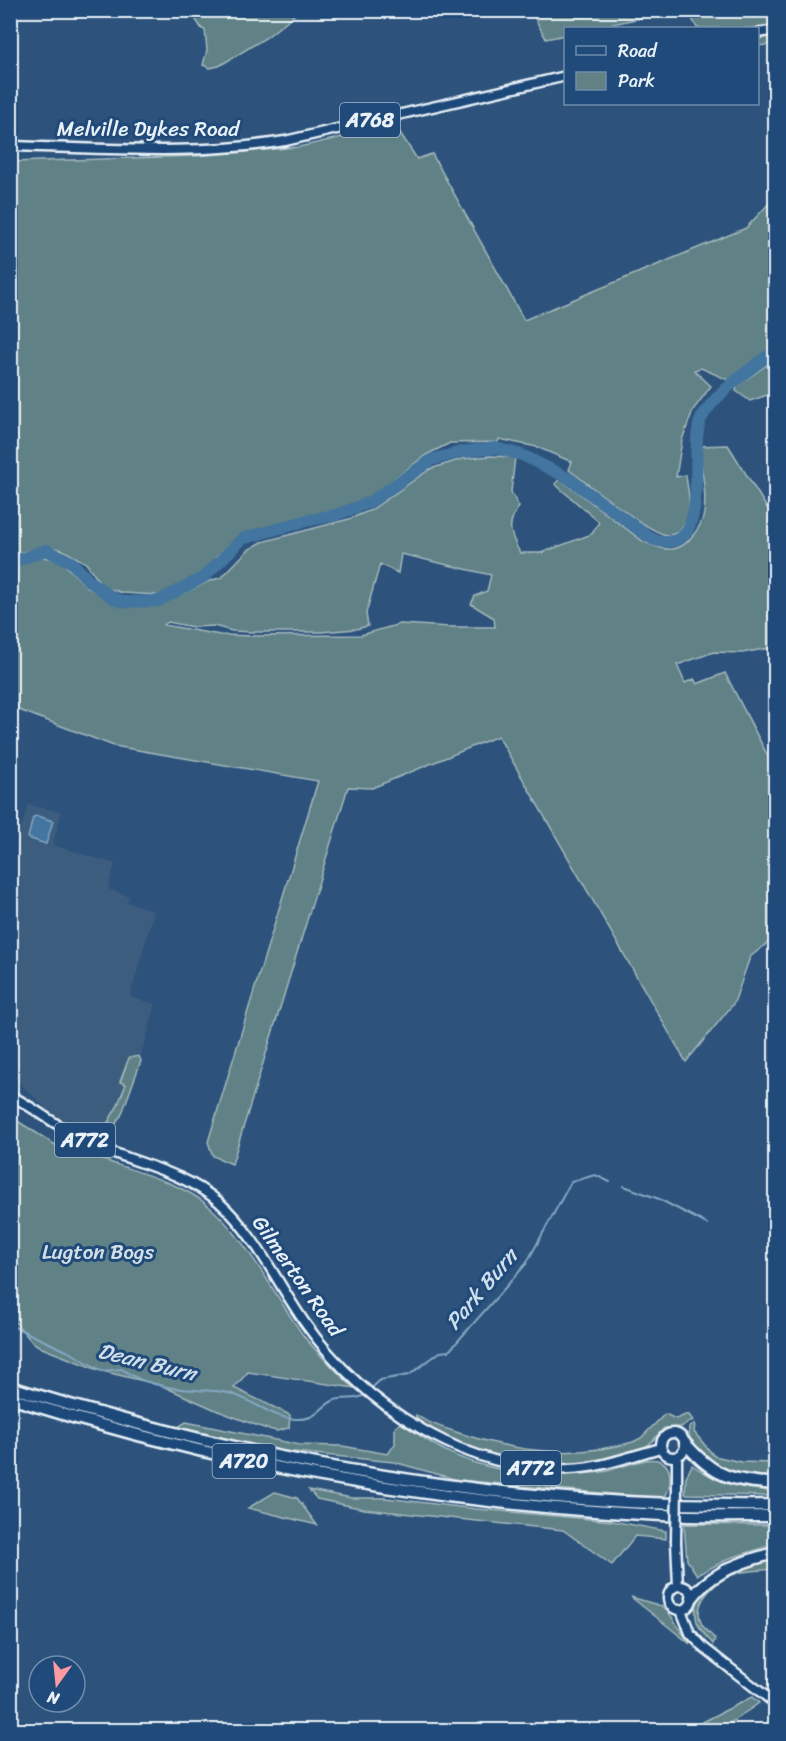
<svg xmlns="http://www.w3.org/2000/svg" width="786" height="1741" font-family="Sriracha,sans-serif">
<style>
.built{fill:#3e5d7e}
.green{fill:#618185;stroke:#a4b9be;stroke-width:1.5;fill-rule:evenodd}
.water{fill:#42759f;stroke:#84a7c3;stroke-width:1.5}
.lines{fill:none;stroke-linecap:round;stroke-linejoin:round}
.stream{stroke:#84a7c3;stroke-width:2}
.river{stroke:#42759f;stroke-width:12}
.primary-casing{stroke:#e8f1f8;stroke-width:13}
.highway-casing{stroke:#e8f1f8;stroke-width:15}
.primary{stroke:#1f4a7a;stroke-width:8}
.highway{stroke:#1f4a7a;stroke-width:10}
.primary-bridge-casing{stroke:#e8f1f8;stroke-width:13;stroke-linecap:butt}
.primary-bridge{stroke:#1f4a7a;stroke-width:8}
.labels{text-anchor:middle;dominant-baseline:central;stroke-width:6;stroke-linejoin:round;paint-order:stroke}
.shield{fill:#1f4a7a;stroke:#acbfd2;stroke-width:1.5}
.shield-label{font-size:20px;font-weight:bold;fill:#e8f1f8}
.street-label{font-size:21px;fill:#e8f1f8;stroke:#1f4a7a}
.park-label{font-size:21px;fill:#d4e0e7;stroke:#1f4a7a}
.water-label{font-size:22px;font-style:italic;fill:#cfdeeb;stroke:#1f4a7a}
</style>
<rect width="100%" height="100%" fill="#2d537c"/>
<filter id="ink" filterUnits="userSpaceOnUse"><feTurbulence type="fractalNoise" baseFrequency=".0167" numOctaves="2"/><feDisplacementMap in="SourceGraphic" scale="12" xChannelSelector="R" yChannelSelector="G"/><feConvolveMatrix kernelMatrix="1 2 1 2 8 2 1 2 1" color-interpolation-filters="sRGB"/></filter>
<g filter="url(#ink)">
<path class="built" d="M 28,805 L 61,812 L 53,845 L 115,864 L 108,889 L 129,896 L 127,902 L 154,911 L 130,997 L 155,1004 L 155,1008 L 141,1054 L 129,1058 L 121,1082 L 126,1084 L 117,1107 L 100,1136 L 89,1136 L 47,1109 L 11,1075 L 10,848 L 15,849 Z"/>
<path class="green" d="M 190,11 L 190,10 L 299,11 L 267,37 L 219,66 L 210,68 L 203,65 L 207,50 L 205,30 L 202,29 Z
M 531,11 L 639,11 L 641,18 L 594,28 L 566,28 L 565,35 L 546,39 Z
M 688,11 L 775,11 L 775,44 L 758,46 L 758,28 L 697,28 Z
M 395,125 L 417,159 L 432,154 L 524,320 L 746,228 L 775,197 L 775,343 L 756,360 L 728,380 L 701,368 L 694,370 L 711,386 L 693,410 L 682,440 L 676,477 L 686,475 C 687,487 692,504 688,516 C 686,524 678,534 669,535 C 652,536 586,482 569,470 L 572,462 L 537,447 L 499,439 L 498,442 L 450,443 L 426,455 L 366,500 L 337,511 L 278,524 L 240,536 L 217,556 L 202,574 L 179,588 L 158,595 L 123,593 L 103,587 L 86,563 L 63,550 L 47,546 L 11,555 L 11,162 L 196,156 L 299,147 Z
M 775,359 L 775,406 L 767,395 L 750,401 L 736,391 L 737,386 Z
M 728,445 L 767,508 L 775,506 L 775,647 L 742,653 L 714,652 L 677,665 L 685,683 L 694,679 L 697,684 L 725,673 L 775,770 L 775,937 L 750,957 L 734,1003 L 686,1062 L 498,736 L 372,788 L 348,787 L 232,1164 L 213,1156 L 208,1142 L 318,781 L 114,746 L 11,707 L 11,566 L 36,556 L 60,560 L 88,588 L 122,605 L 149,605 L 164,603 L 207,582 L 222,577 L 248,550 L 262,542 L 349,519 L 371,510 L 430,469 L 462,459 L 490,456 L 515,457 L 511,492 L 519,507 C 505,524 511,536 520,553 L 541,553 L 592,534 L 599,522 L 555,484 L 560,479 L 644,542 C 665,551 679,555 694,534 C 698,529 703,520 704,513 C 707,492 701,468 699,446 ZM 401,554 L 491,575 L 487,591 L 475,596 L 471,604 L 494,618 L 495,627 L 450,627 L 400,624 L 361,635 L 254,636 L 220,635 L 164,625 L 168,622 L 193,627 L 214,626 L 232,631 L 255,632 L 321,632 L 356,629 L 368,626 L 366,613 L 380,564 L 398,573 Z
M 139,1056 L 141,1061 L 121,1116 L 118,1119 L 109,1142 L 100,1136 L 117,1107 L 126,1084 L 120,1082 L 129,1058 Z
M 11,1117 L 65,1151 L 70,1147 C 110,1166 172,1177 205,1203 C 246,1236 273,1293 303,1335 C 317,1354 337,1371 354,1388 L 248,1372 L 234,1388 L 290,1415 L 289,1428 L 277,1431 L 264,1428 L 218,1411 L 160,1385 L 98,1370 L 42,1348 L 32,1342 L 16,1323 L 11,1322 Z
M 665,1414 L 676,1419 L 688,1414 L 693,1420 L 681,1427 L 664,1428 C 656,1436 652,1444 641,1450 C 631,1454 620,1456 610,1459 C 553,1472 493,1463 442,1435 C 433,1430 422,1425 416,1418 L 416,1415 C 429,1424 444,1428 459,1433 C 517,1452 573,1459 633,1442 L 641,1438 Z
M 186,1422 L 300,1445 L 342,1446 L 388,1454 L 395,1444 L 395,1427 L 401,1423 C 414,1431 426,1441 440,1448 C 489,1475 547,1478 602,1472 C 617,1470 646,1455 660,1461 C 674,1466 671,1487 665,1497 L 646,1497 L 458,1480 L 394,1462 L 264,1449 L 178,1427 Z
M 695,1424 L 694,1432 L 714,1456 L 741,1462 L 775,1463 L 775,1477 C 746,1475 713,1471 695,1445 C 690,1439 688,1436 689,1428 Z
M 692,1465 C 723,1486 739,1489 775,1491 L 775,1496 L 685,1494 L 686,1478 Z
M 309,1490 L 352,1498 L 385,1498 L 476,1509 L 612,1521 L 666,1531 L 666,1539 L 635,1536 L 612,1565 L 563,1530 L 364,1509 L 317,1499 Z
M 275,1492 L 297,1498 L 317,1525 L 248,1508 Z
M 684,1524 L 775,1525 L 775,1544 L 730,1558 L 697,1575 L 687,1560 Z
M 775,1560 L 775,1569 C 764,1570 749,1570 738,1573 C 718,1579 690,1601 702,1625 C 705,1630 711,1634 715,1639 L 713,1644 C 708,1638 699,1629 697,1622 C 686,1580 747,1566 775,1560 Z
M 631,1597 L 661,1606 L 669,1613 L 690,1644 Z
M 752,1697 L 759,1703 L 720,1730 L 687,1730 Z"/>
<path class="water" d="M 37,816 L 53,821 L 46,844 L 28,838 L 33,817 Z"/>
<g class="lines">
<path class="stream" d="M 624,1186 L 659,1199 L 707,1224
M 10,1325 L 71,1353 L 102,1371 L 122,1369 C 142,1384 171,1389 196,1390 C 207,1391 221,1390 232,1394 C 252,1400 275,1419 295,1419 C 319,1420 318,1407 335,1400 C 345,1397 358,1401 366,1394
M 370,1390 L 380,1380 L 409,1375 L 440,1352 L 449,1351 L 526,1264 L 571,1182 L 595,1175 L 610,1182"/>
<path class="river" d="M 10,563 L 46,550 L 71,562 L 89,581 L 113,598 L 123,602 L 158,601 L 204,577 L 242,539 L 305,521 L 336,515 L 370,502 L 431,460 L 461,452 L 496,448 L 522,455 L 568,478 L 652,539 C 716,561 687,450 701,419 C 714,394 753,367 776,350"/>
<defs>
<path id="primary" d="M 758,33 L 776,30
M 10,146 C 102,148 195,156 285,141 L 566,76
M 10,1095 C 38,1110 63,1131 92,1144 C 134,1163 183,1171 219,1202 C 256,1235 277,1283 305,1323 C 363,1405 466,1473 569,1469 C 601,1468 630,1456 661,1448
M661 1445a12 12 0 1 1 24 0a12 12 0 1 1-24 0Z
M 677,1457 L 677,1486
M 676,1541 L 678,1586
M668 1598a12 12 0 1 1 24 0a12 12 0 1 1-24 0Z
M 681,1610 L 690,1633 L 704,1648 L 776,1704"/>
<path id="highway" d="M 10,1387 C 257,1464 516,1509 776,1505
M 10,1398 C 222,1465 440,1505 662,1515 C 700,1517 738,1516 776,1516
M 685,1443 C 715,1478 731,1480 776,1484
M 692,1598 C 711,1572 744,1560 776,1553"/>
</defs>
<use href="#primary" class="primary-casing"/>
<use href="#highway" class="highway-casing"/>
<use href="#primary" class="primary"/>
<use href="#highway" class="highway"/>
<defs>
<path id="primary-bridge" d="M 676,1541 L 677,1486"/>
</defs>
<use href="#primary-bridge" class="primary-bridge-casing"/>
<use href="#primary-bridge" class="primary-bridge"/>
</g>
</g>
<g class="labels">
<g class="shield">
<rect x="340" y="103" width="60" height="34" rx="4.5"/>
<rect x="55" y="1123" width="60" height="34" rx="4.5"/>
<rect x="212.5" y="1444" width="63" height="34" rx="4.5"/>
<rect x="501" y="1451" width="60" height="34" rx="4.5"/>
</g>
<g class="shield-label">
<text x="370" y="120">A768</text>
<text x="85" y="1140">A772</text>
<text x="244" y="1461">A720</text>
<text x="531" y="1468">A772</text>
</g>
<g class="street-label">
<text x="148" y="129">Melville Dykes Road</text>
<text transform="translate(298 1276) rotate(55)">Gilmerton Road</text>
</g>
<g class="park-label">
<text x="98" y="1252">Lugton Bogs</text>
</g>
<g class="water-label">
<text transform="translate(481 1289) rotate(-50)">Park Burn</text>
<text transform="translate(147 1362) rotate(14)">Dean Burn</text>
</g>
</g>
<rect width="786" height="1741" fill="none" stroke="#1f4a7a" stroke-width="36"/>
<rect x="18" y="18" width="750" height="1705" fill="none" stroke="#e8f1f8" stroke-width="2" filter="url(#ink)"/>
<rect x="564" y="27" width="195" height="78" fill="#1f4a7a" stroke="#6f8dac" stroke-width="1.5"/>
<rect x="576" y="46" width="30" height="9" fill="#1f4a7a" stroke="#6f8dac" stroke-width="1.5"/>
<text x="618" y="57" font-size="18" fill="#e8f1f8">Road</text>
<rect x="576" y="72" width="30" height="18" fill="#618185" stroke="#6f8dac" stroke-width="1.5"/>
<text x="618" y="87" font-size="18" fill="#e8f1f8">Park</text>
<g transform="translate(57 1684) rotate(195)"><circle r="28" fill="#1f4a7a" stroke="#6f8dac" stroke-width="1.5"/>
<path d="M0-4.5L10 22L0 15L-10 22Z" fill="#ff9aa2"/>
<text y="-9" font-size="16" font-weight="bold" text-anchor="middle" fill="#e8f1f8">N</text>
</g>
</svg>
